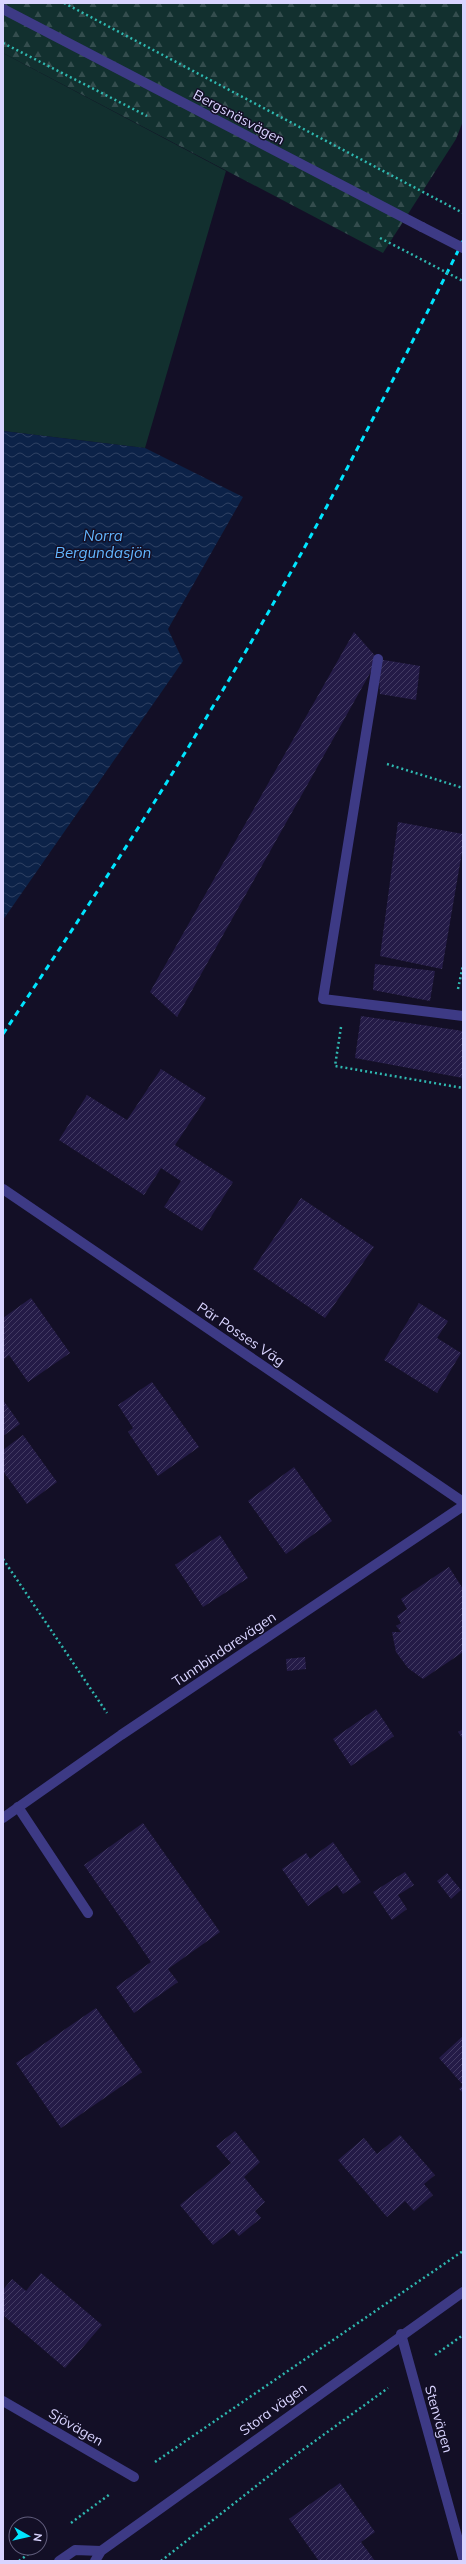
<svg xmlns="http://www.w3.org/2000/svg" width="466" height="2564" font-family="Mulish,sans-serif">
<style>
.forest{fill:url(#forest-firs)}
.pitch{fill:#12302f}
.water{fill:url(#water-waves)}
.building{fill:url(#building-hatch)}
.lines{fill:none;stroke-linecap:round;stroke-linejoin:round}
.path{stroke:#2fb8b0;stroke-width:2.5;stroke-dasharray:2 3;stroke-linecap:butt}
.service{stroke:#3d3a85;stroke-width:10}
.minor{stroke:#3d3a85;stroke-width:10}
.tertiary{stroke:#3d3a85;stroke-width:10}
.rail{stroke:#00e5ff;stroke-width:3;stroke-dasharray:6 5;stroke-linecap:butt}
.path-bridge{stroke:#2fb8b0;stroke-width:2.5;stroke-dasharray:2 3;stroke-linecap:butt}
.tertiary-bridge{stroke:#3d3a85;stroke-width:10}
.labels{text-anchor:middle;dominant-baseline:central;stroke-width:3;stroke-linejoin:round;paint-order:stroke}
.street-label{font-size:14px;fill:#d9d4ff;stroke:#130f26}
.water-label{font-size:15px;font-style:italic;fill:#62b6ff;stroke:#130f26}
</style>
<defs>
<pattern id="forest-firs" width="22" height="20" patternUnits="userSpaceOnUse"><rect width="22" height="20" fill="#12302f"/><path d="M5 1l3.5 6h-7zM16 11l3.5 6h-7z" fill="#344d4e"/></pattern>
<pattern id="water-waves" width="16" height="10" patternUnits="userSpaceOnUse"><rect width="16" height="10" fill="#0c2248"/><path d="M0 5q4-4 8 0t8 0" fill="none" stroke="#2f4163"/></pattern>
<pattern id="building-hatch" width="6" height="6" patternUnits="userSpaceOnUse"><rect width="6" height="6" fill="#241b47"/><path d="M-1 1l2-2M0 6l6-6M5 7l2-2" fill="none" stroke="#433b63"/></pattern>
</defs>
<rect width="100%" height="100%" fill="#130f26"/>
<path class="forest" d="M 3,3 L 463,3 L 463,121 L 456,139 L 383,253 L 3,53 Z"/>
<path class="pitch" d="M 3,53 L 226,171 L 145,448 L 3,431 Z"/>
<path class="water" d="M 3,431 L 145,448 L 243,497 L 168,629 L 183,661 L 3,920 Z"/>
<path class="building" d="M 354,632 L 378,659 L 177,1017 L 150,992 Z
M 378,659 L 420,666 L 416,700 L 380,694 Z
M 398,822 L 463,834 L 463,846 L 442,969 L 380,956 Z
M 375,964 L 435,971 L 430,1001 L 373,990 Z
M 361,1016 L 463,1031 L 463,1078 L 355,1058 Z
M 161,1069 L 206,1098 L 175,1145 L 233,1182 L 202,1231 L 164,1207 L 181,1181 L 161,1168 L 144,1195 L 59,1140 L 87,1095 L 127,1120 Z
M 301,1198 L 374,1247 L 325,1318 L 253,1269 Z
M 31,1298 L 70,1353 L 28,1382 L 9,1355 L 3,1360 L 3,1318 Z
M 419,1303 L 448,1321 L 437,1338 L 461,1353 L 437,1393 L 384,1360 Z
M 152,1382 L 199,1447 L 158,1476 L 128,1432 L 133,1428 L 118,1405 Z
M 3,1400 L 20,1424 L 3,1436 Z
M 23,1435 L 57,1482 L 27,1504 L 3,1471 L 3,1450 Z
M 294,1467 L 332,1521 L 286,1554 L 248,1501 Z
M 220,1535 L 248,1578 L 203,1607 L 175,1565 Z
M 449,1567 L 463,1589 L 463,1652 L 423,1679 L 408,1668 L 396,1652 L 392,1632 L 401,1632 L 396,1626 L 401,1623 L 397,1616 L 407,1609 L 401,1599 Z
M 305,1657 L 306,1669 L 287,1671 L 286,1659 Z
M 376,1709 L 394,1736 L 351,1766 L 333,1739 Z
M 463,1729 L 463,1739 L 458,1732 Z
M 143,1823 L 220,1932 L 168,1969 L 178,1982 L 134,2013 L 116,1987 L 151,1962 L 84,1865 Z
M 333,1842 L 361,1882 L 343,1894 L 337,1885 L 308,1906 L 282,1869 L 306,1853 L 310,1859 Z
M 405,1872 L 414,1885 L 398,1895 L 407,1909 L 392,1920 L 373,1892 Z
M 447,1873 L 461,1890 L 451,1899 L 437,1881 Z
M 96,2008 L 142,2072 L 61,2128 L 16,2063 Z
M 463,2036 L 463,2093 L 459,2089 L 463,2085 L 439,2058 Z
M 235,2131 L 260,2162 L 244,2177 L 265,2202 L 255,2211 L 261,2218 L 239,2236 L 233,2229 L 213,2245 L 180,2205 L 231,2163 L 216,2146 Z
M 400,2135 L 435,2175 L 424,2184 L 433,2195 L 414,2211 L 405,2201 L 387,2217 L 338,2160 L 364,2138 L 377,2154 Z
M 41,2273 L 102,2325 L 65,2368 L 3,2315 L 3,2290 L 12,2279 L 26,2291 Z
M 340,2483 L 375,2532 L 361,2542 L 375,2561 L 319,2561 L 289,2519 Z"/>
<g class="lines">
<path class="path" d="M 64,3 L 463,213
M 3,43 L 147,116
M 380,238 L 411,254
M 387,764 L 463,788
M 458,989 L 463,965
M 341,1027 L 335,1066 L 463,1088
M 3,1559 L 107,1713
M 435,2355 L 463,2335
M 155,2462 L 463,2251
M 71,2523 L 110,2494
M 19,2561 L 35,2549
M 161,2561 L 293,2457 L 388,2388"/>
<path class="service" d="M 378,659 L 323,999 L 463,1016
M 18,1807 L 88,1913"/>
<path class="minor" d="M 3,1189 L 463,1502
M 3,1818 L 121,1735 L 463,1506
M 401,2334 L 463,2558
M 3,2401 L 134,2477"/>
<path class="tertiary" d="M 3,9 L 422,227
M 59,2561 L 75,2550 L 101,2551
M 95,2561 L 101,2551 L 463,2292"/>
<path class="rail" d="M 3,1034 C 75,926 146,819 212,708 C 304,557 384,399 463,241"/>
<path class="path-bridge" d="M 411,254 L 463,281"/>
<path class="tertiary-bridge" d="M 422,227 L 463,248"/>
</g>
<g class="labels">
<g class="street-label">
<text transform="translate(239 117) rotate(28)">Bergsnäsvägen</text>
<text transform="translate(241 1334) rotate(34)">Pär Posses Väg</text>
<text transform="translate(224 1649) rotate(-34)">Tunnbindarevägen</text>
<text transform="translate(273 2409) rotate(-36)">Stora vägen</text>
<text transform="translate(439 2419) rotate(74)">Stenvägen</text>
<text transform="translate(76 2427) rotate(30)">Sjövägen</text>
</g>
<g class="water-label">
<text x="103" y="535">Norra<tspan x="103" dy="17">Bergundasjön</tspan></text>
</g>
</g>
<rect width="466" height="2564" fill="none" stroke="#d9d4ff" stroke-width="8"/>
<g transform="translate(28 2536) rotate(98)"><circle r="19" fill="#130f26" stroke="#625e7d"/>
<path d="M0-3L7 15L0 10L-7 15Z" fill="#00e5ff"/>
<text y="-6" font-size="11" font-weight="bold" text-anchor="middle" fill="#d9d4ff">N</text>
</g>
</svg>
